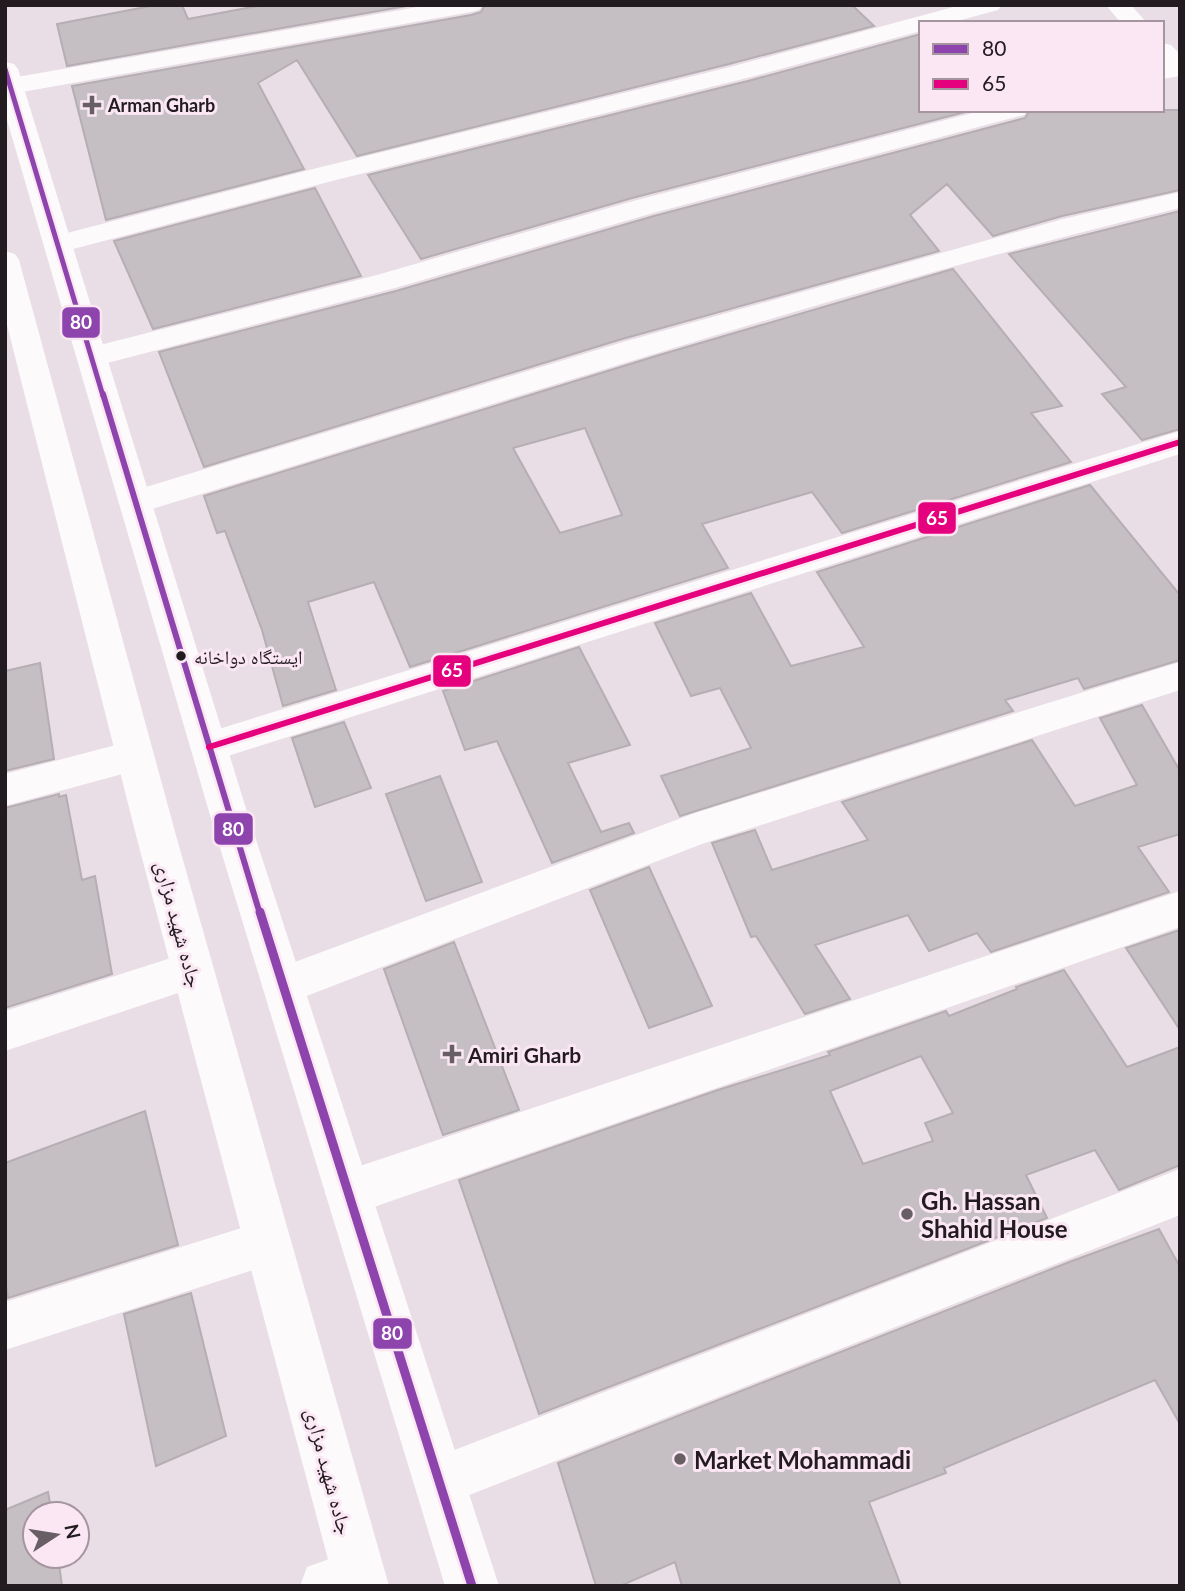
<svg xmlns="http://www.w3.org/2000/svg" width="1185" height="1591" font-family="Lato,'Noto Naskh Arabic',sans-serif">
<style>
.building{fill:#c5bec2;stroke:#b5aeb2;stroke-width:2;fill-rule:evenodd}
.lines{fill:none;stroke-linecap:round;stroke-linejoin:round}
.street{fill:#fcfafb;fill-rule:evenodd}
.secondary{fill:#fcfafb;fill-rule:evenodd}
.bus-1-far2-casing{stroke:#fae7f3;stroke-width:9}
.bus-1-far1-casing{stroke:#fae7f3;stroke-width:11}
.bus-1-casing{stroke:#fae7f3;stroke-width:14}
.bus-2-casing{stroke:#fae7f3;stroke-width:11}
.bus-1-far2{stroke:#8e44ad;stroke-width:5}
.bus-1-far1{stroke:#8e44ad;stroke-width:6}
.bus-1{stroke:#8e44ad;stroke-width:9}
.bus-2{stroke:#e5007d;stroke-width:6}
.poi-dot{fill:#685f65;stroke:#fae7f3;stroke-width:2.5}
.bus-dot{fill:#221b20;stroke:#fae7f3;stroke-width:2.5}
.labels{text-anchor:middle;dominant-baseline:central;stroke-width:6;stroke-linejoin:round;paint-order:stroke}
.far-poi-label{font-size:18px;font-weight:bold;fill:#221b20;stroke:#fae7f3;text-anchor:start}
.bus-label{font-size:19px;fill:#221b20;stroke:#fae7f3;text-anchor:start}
.street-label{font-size:21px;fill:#221b20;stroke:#fae7f3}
.poi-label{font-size:21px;font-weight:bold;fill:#221b20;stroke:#fae7f3;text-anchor:start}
.near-poi-label{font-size:24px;font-weight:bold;fill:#221b20;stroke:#fae7f3;text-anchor:start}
.line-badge{stroke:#fae7f3;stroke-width:2.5}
.badge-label{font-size:19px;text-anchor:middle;font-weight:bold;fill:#fff}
</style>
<rect width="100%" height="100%" fill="#e9dee5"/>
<path class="building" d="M 156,5 L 182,5 L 188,19 L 263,5 L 412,5 L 67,66 L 57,24 Z
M 485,5 L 852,5 L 874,26 L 729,64 L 357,156 L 297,60 L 258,83 L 304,169 L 106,220 L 72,86 L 471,15 L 481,12 Z
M 921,34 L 921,110 L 973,110 L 632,198 L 421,259 L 368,175 L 748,81 Z
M 1030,110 L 1180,110 L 1180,190 L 1062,216 L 993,236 L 947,184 L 910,215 L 939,251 L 622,339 L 204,467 L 159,352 L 396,291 L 654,216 L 1025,118 Z
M 315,188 L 361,276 L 153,329 L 114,241 Z
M 1180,211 L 1180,429 L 1142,440 L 1102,394 L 1126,387 L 1009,254 Z
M 953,269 L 1062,406 L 1031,413 L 1071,462 L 842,533 L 812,492 L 702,524 L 728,568 L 410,667 L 374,582 L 308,602 L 336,690 L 283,706 L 262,630 L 225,531 L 217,533 L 204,496 L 656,356 ZM 585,428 L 622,515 L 560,533 L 513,448 Z
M 1090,485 L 1180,595 L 1180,660 L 1084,689 L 1078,678 L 1005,700 L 1013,711 L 680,816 L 661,776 L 751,748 L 720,688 L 691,696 L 655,623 L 751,593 L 791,666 L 864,647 L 817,572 Z
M 579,647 L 630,745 L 568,763 L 601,832 L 629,823 L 634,833 L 552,863 L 497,741 L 465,750 L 443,691 Z
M 40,663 L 54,759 L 5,771 L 5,671 Z
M 1142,705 L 1180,771 L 1180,834 L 1138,847 L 1169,892 L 991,952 L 977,933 L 929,951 L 908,915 L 815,945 L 850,999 L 805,1014 L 756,936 L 751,937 L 712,843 L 755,830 L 772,870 L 868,840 L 842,802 L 1032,740 L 1075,806 L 1137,785 L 1100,718 Z
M 344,722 L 371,788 L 315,807 L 292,738 Z
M 440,776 L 482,882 L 426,901 L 386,794 Z
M 59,794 L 59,797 L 66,795 L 82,880 L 95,876 L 112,974 L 5,1008 L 5,808 Z
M 649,867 L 712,1006 L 649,1028 L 590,890 Z
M 1180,930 L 1180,1030 L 1126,948 Z
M 454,942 L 519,1110 L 443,1135 L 384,969 Z
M 1064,970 L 1127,1067 L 1180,1047 L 1180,1165 L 1119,1190 L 1095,1150 L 1026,1175 L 1047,1218 L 539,1414 L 459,1180 L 718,1090 L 830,1055 L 828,1052 L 946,1011 L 949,1016 L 1017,989 L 1016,987 ZM 921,1056 L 953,1113 L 925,1123 L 933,1141 L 863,1164 L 830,1091 Z
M 145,1111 L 178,1245 L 8,1298 L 5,1280 L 5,1163 Z
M 1159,1229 L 1180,1267 L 1180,1424 L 1155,1380 L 944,1468 L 946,1473 L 869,1502 L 901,1586 L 682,1586 L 675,1562 L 620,1586 L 596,1586 L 558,1463 L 1072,1261 Z
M 191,1293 L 226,1436 L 156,1466 L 124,1314 Z
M 48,1492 L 52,1514 L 35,1514 L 35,1556 L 58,1556 L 62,1586 L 5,1586 L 5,1510 Z"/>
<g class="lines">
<path class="street" d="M 429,5 L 483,5 L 479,10 L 471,12 L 11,94 L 5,92 L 5,80 L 11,78 Z
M 961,5 L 1002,5 L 998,10 L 950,23 L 921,23 L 921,31 L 747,78 L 332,181 L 58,253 L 48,250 L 44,244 L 48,238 L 313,169 L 730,67 Z
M 1106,5 L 1131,5 L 1147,23 L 1121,23 Z
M 1162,43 L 1171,45 L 1180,54 L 1180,76 L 1162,79 Z
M 984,110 L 1028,110 L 1024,115 L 653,213 L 395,288 L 92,367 L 81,364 L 77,357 L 81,350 L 92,347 L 377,275 L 633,201 Z
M 1180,192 L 1180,208 C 827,292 483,410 135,514 L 123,510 L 118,502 L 123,494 L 623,342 L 1063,219 Z
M 1180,431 L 1180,454 L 209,762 L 196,758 L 190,747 L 196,736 L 209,732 Z
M 1180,662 L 1180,690 L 702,844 L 283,1005 L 268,1000 L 262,986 L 268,972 L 695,813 Z
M 135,740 L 148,745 L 154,756 L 148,767 L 5,806 L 5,774 Z
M 1180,891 L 1180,927 L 348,1216 L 332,1209 L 325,1193 L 332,1177 L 348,1170 Z
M 193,951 L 208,957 L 214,970 L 208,983 L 5,1051 L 5,1011 Z
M 1180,1169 L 1180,1215 L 439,1507 L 421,1499 L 413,1481 L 421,1463 Z
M 267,1220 L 284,1226 L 290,1243 L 284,1260 L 5,1350 L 5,1302 Z
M 359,1548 L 378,1555 L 385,1574 L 381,1586 L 300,1586 L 307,1567 Z"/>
<path class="secondary" d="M 5,62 L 14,64 L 18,69 L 248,815 L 499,1586 L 445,1586 L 210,815 L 5,113 Z
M 5,251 L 15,254 L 19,260 L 177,839 L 389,1586 L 335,1586 L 137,839 L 5,317 Z"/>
<defs>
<path id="bus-1-far2" d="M 5,69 L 103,396"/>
<path id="bus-1-far1" d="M 103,394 L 260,914"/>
<path id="bus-1" d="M 260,912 L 472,1586"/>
<path id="bus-2" d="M 209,747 L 1180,442"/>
</defs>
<use href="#bus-1-far2" class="bus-1-far2-casing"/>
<use href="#bus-1-far1" class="bus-1-far1-casing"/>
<use href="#bus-1" class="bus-1-casing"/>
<use href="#bus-2" class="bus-2-casing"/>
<use href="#bus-1-far2" class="bus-1-far2"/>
<use href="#bus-1-far1" class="bus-1-far1"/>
<use href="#bus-1" class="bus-1"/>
<use href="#bus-2" class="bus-2"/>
</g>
<g class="poi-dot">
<path d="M88.5 94.5h7v7h7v7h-7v7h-7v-7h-7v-7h7z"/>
<path d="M448.5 1043.5h7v7h7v7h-7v7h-7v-7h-7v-7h7z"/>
<circle cx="907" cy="1214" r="7"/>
<circle cx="680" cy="1459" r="7"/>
</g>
<circle class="bus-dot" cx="181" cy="656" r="6"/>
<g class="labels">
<g class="far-poi-label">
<text x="108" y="105">Arman Gharb</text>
</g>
<g class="bus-label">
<text x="194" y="656">ایستگاه دواخانه</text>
</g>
<g class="street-label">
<text transform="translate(180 924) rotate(75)">جاده شهید مزاری</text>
<text transform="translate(330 1471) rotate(75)">جاده شهید مزاری</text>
</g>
<g class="poi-label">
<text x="468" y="1054">Amiri Gharb</text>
</g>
<g class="near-poi-label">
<text x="921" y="1200">Gh. Hassan<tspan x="921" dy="28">Shahid House</tspan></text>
<text x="694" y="1459">Market Mohammadi</text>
</g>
</g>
<g class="line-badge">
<rect x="61" y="306" width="40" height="33" rx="7" fill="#8e44ad"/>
<rect x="917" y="501" width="40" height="34" rx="7" fill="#e5007d"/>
<rect x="432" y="654" width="40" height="34" rx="7" fill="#e5007d"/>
<rect x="213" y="812" width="41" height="34" rx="7" fill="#8e44ad"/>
<rect x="372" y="1317" width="41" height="33" rx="7" fill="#8e44ad"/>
</g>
<g class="badge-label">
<text x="81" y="329">80</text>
<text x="937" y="525">65</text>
<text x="452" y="677">65</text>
<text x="233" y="836">80</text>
<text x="392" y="1340">80</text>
</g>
<rect width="1185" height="1591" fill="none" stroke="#221b20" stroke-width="14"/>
<rect x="919" y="21" width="245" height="91" fill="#fae7f3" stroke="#a4959f" stroke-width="2"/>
<rect x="933" y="44" width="35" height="10" fill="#8e44ad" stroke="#a4959f" stroke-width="2"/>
<text x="982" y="56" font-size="21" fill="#221b20">80</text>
<rect x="933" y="79" width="35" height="10" fill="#e5007d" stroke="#a4959f" stroke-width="2"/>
<text x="982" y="91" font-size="21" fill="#221b20">65</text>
<g transform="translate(56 1535) rotate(78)"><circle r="33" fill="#fae7f3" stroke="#a4959f" stroke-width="2"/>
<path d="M0-5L12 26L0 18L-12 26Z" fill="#685f65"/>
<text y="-10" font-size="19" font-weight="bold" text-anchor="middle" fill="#221b20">N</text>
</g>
</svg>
